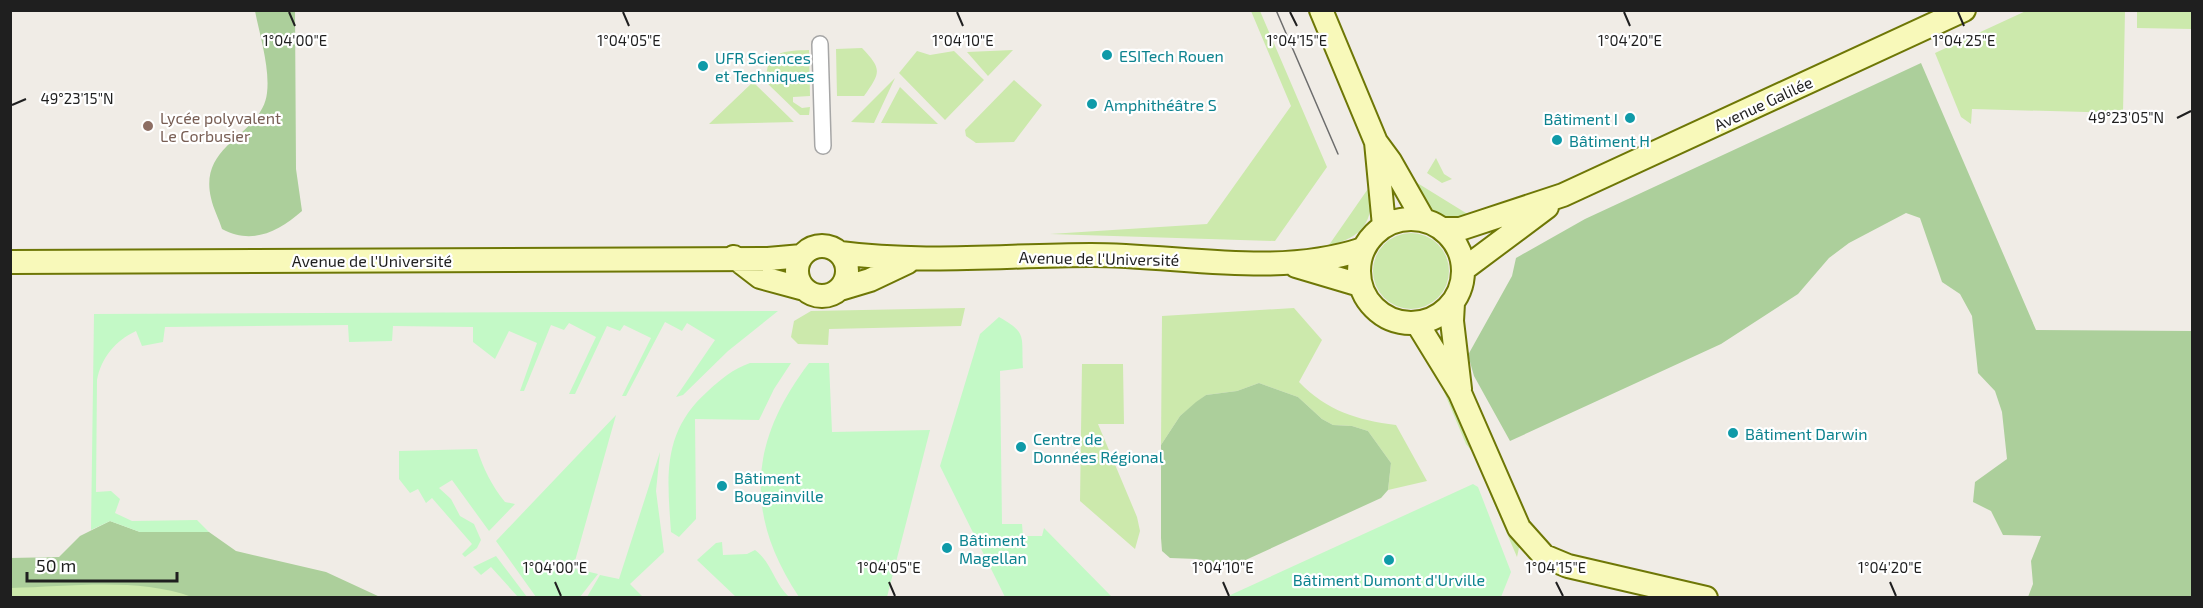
<svg xmlns="http://www.w3.org/2000/svg" width="2203" height="608" font-family="'Exo 2',sans-serif">
<style>
.grass{fill:#cce9ac}
.forest{fill:#accf9b}
.park{fill:#c3f9c6}
.lines{fill:none;stroke-linecap:round;stroke-linejoin:round}
.street-casing{stroke:#a6a6a6;stroke-width:18}
.secondary-casing{stroke:#6e7706;stroke-width:26}
.street{stroke:#fff;stroke-width:15}
.secondary{stroke:#f8f9ba;stroke-width:22}
.tram{stroke:#6d6d6d;stroke-width:1.5}
.ticks{fill:none;stroke:#1f1f1f;stroke-width:2}
.culture-dot{fill:#0f9aa8;stroke:#fff;stroke-width:2}
.education-dot{fill:#8d6e63;stroke:#fff;stroke-width:2}
.labels{text-anchor:middle;dominant-baseline:central;stroke-width:4.5;stroke-linejoin:round;paint-order:stroke}
.culture-label{font-size:16px;fill:#0d838f;stroke:#fff;text-anchor:start}
.street-label{font-size:16px;fill:#1f1f1f;stroke:#fff}
.education-label{font-size:16px;fill:#785e54;stroke:#fff;text-anchor:start}
.ticks-label{font-size:15px;text-anchor:middle;fill:#1f1f1f;stroke:#fff;stroke-width:4.5;stroke-linejoin:round;paint-order:stroke}
</style>
<rect width="100%" height="100%" fill="#f0ece6"/>
<path class="grass" d="M 2028,10 L 2125,11 L 2123,113 L 1972,109 L 1971,124 L 1961,117 L 1935,53 Z
M 1251,11 L 1260,11 L 1327,167 L 1275,241 L 1050,234 L 1207,224 L 1291,106 Z
M 2137,11 L 2192,11 L 2192,29 L 2137,28 Z
M 862,48 C 882,69 881,72 864,96 L 837,96 L 836,49 Z
M 809,50 L 810,96 L 793,97 L 793,102 L 802,108 L 810,107 L 809,115 L 800,115 L 767,83 C 764,51 782,51 809,50 Z
M 1013,50 L 988,76 L 967,52 Z
M 917,51 L 930,55 L 954,51 L 984,80 L 945,120 L 899,73 Z
M 895,78 L 874,123 L 851,122 Z
M 1014,80 L 1042,105 L 1014,142 L 976,143 L 966,136 L 965,130 Z
M 753,82 L 794,122 L 709,124 Z
M 900,87 L 938,124 L 881,123 Z
M 1436,158 L 1444,174 L 1452,179 L 1442,183 L 1427,173 Z
M 1406,176 L 1474,218 C 1431,220 1429,208 1406,176 Z
M 1372,183 C 1373,218 1367,237 1329,245 Z
M1373 271a38 38 0 1 1 76 0a38 38 0 1 1-76 0Z
M 965,308 L 961,326 L 829,329 L 828,345 L 798,344 L 791,337 L 794,321 L 811,311 Z
M 1294,308 L 1322,340 L 1299,382 C 1327,411 1357,420 1396,425 L 1427,481 L 1388,490 L 1391,463 L 1368,431 L 1352,426 L 1333,425 L 1322,419 L 1298,397 L 1259,383 L 1237,391 L 1206,395 L 1197,402 L 1180,416 L 1161,445 L 1162,316 Z
M 1082,364 L 1123,364 L 1124,424 L 1098,424 L 1137,517 L 1140,531 L 1135,549 L 1080,501 Z
M 1445,384 L 1474,449 L 1474,454 L 1466,444 L 1442,387 Z
M 1490,487 L 1520,543 L 1517,557 L 1488,489 Z
M 160,581 L 205,597 L 11,597 L 10,585 Z"/>
<path class="forest" d="M 255,11 L 295,11 L 296,169 L 302,211 C 278,232 252,245 222,229 C 219,219 213,208 211,198 C 198,143 262,136 267,93 C 270,68 260,36 255,11 Z
M 1921,63 L 2036,330 L 2192,331 L 2192,597 L 2028,597 L 2033,584 L 2031,561 L 2041,536 L 2003,535 L 1991,511 L 1973,502 L 1975,482 L 2007,459 L 2002,412 L 1995,391 L 1978,373 L 1972,316 L 1960,294 L 1942,282 L 1920,218 L 1906,213 L 1849,243 L 1829,258 L 1798,294 L 1721,344 L 1510,441 L 1474,376 L 1468,355 L 1512,276 L 1516,258 L 1585,219 Z
M 1259,383 L 1298,397 L 1322,419 L 1333,425 L 1352,426 L 1368,431 L 1391,463 L 1388,490 L 1381,498 L 1239,563 L 1222,565 L 1197,559 L 1170,558 L 1162,551 L 1161,538 L 1161,445 L 1180,416 L 1196,402 L 1206,395 L 1237,391 Z
M 110,521 L 140,532 L 209,532 L 236,551 L 326,572 L 380,597 L 192,597 C 136,577 69,587 11,588 L 10,558 L 59,557 L 80,536 Z"/>
<path class="park" d="M 778,311 L 728,351 L 683,395 L 676,397 L 715,340 L 687,323 L 682,331 L 665,322 L 626,396 L 622,396 L 651,338 L 624,325 L 620,331 L 607,326 L 575,394 L 569,394 L 596,337 L 569,323 L 564,330 L 551,325 L 524,391 L 520,391 L 537,343 L 509,331 L 495,359 L 473,342 L 473,327 L 393,326 L 392,341 L 349,342 L 348,325 L 165,327 L 163,342 L 142,346 L 136,331 C 115,341 101,358 97,380 L 96,492 L 111,491 L 120,499 L 115,513 L 132,521 L 197,520 L 209,532 L 140,532 L 110,521 L 91,530 L 94,314 Z
M 999,317 C 1028,333 1021,337 1023,368 L 1000,371 L 1002,524 L 1022,524 L 1023,536 L 1042,536 L 1044,528 L 1112,597 L 1005,597 L 940,466 L 980,334 Z
M 750,363 L 791,363 L 774,389 L 759,420 L 695,419 L 696,519 L 679,537 L 671,532 C 667,475 662,432 708,391 C 721,379 733,369 750,363 Z
M 809,363 L 829,363 L 832,432 L 930,430 L 887,597 L 799,597 C 744,514 749,442 809,363 Z
M 616,415 L 573,568 L 598,574 L 580,597 L 536,597 L 496,541 Z
M 477,449 C 483,468 492,486 505,502 L 515,504 L 489,531 L 452,480 L 439,488 L 451,499 L 460,516 L 474,524 L 481,540 L 477,548 L 465,557 L 462,554 L 472,544 L 432,498 L 426,503 L 418,489 L 410,493 L 399,479 L 399,451 Z
M 660,452 L 656,491 L 664,552 L 630,584 L 643,597 L 587,597 L 600,575 L 619,579 Z
M 1473,484 L 1478,487 L 1511,572 L 1501,597 L 1226,597 Z
M 722,542 L 723,555 L 747,554 L 755,550 C 772,563 774,583 789,597 L 736,597 L 697,560 L 716,543 Z
M 496,556 L 527,597 L 518,597 L 491,567 L 481,575 L 473,567 Z"/>
<g class="lines">
<defs>
<path id="street" d="M 820,44 L 823,146"/>
<path id="secondary" d="M 1321,10 L 1376,142 L 1390,161 L 1423,219
M 1376,142 L 1384,226
M1359 271a52 52 0 1 1 104 0a52 52 0 1 1-104 0Z
M 1443,229 L 1460,229 L 1563,195 L 1964,10
M797 271a25 25 0 1 1 50 0a25 25 0 1 1-50 0Z
M 840,253 C 923,264 1007,255 1091,255 C 1181,255 1276,278 1363,249
M 734,257 L 760,277 L 804,289
M 10,262 L 768,259 L 802,256
M 1296,266 L 1360,285
M 1464,269 L 1547,207
M 840,289 L 870,280 L 908,262
M 1453,303 L 1452,321 L 1460,389
M 1417,323 L 1460,393 L 1519,528 L 1544,556 L 1568,566 L 1706,598"/>
</defs>
<use href="#street" class="street-casing"/>
<use href="#secondary" class="secondary-casing"/>
<use href="#street" class="street"/>
<use href="#secondary" class="secondary"/>
<path class="tram" d="M 1276,10 L 1338,154"/>
</g>
<path class="ticks" d="M 289,12 L 295,26M 623,12 L 629,26M 957,12 L 963,26M 1290,12 L 1297,26M 1624,12 L 1630,26M 1958,12 L 1964,26M 12,105 L 26,99M 2177,118 L 2191,111M 555,582 L 561,596M 889,582 L 895,596M 1223,582 L 1229,596M 1556,582 L 1563,596M 1890,582 L 1896,596"/>
<g class="culture-dot">
<circle cx="1107" cy="55" r="6"/>
<circle cx="703" cy="66" r="6"/>
<circle cx="1092" cy="104" r="6"/>
<circle cx="1630" cy="118" r="6"/>
<circle cx="1557" cy="140" r="6"/>
<circle cx="1733" cy="433" r="6"/>
<circle cx="1021" cy="447" r="6"/>
<circle cx="722" cy="486" r="6"/>
<circle cx="947" cy="548" r="6"/>
<circle cx="1389" cy="560" r="6"/>
</g>
<circle class="education-dot" cx="148" cy="126" r="6"/>
<g class="labels">
<g class="culture-label">
<text x="1119" y="55">ESITech Rouen</text>
<text x="715" y="57">UFR Sciences<tspan x="715" dy="18">et Techniques</tspan></text>
<text x="1104" y="104">Amphithéâtre S</text>
<text x="1618" y="118" text-anchor="end">Bâtiment I</text>
<text x="1569" y="140">Bâtiment H</text>
<text x="1745" y="433">Bâtiment Darwin</text>
<text x="1033" y="438">Centre de<tspan x="1033" dy="18">Données Régional</tspan></text>
<text x="734" y="477">Bâtiment<tspan x="734" dy="18">Bougainville</tspan></text>
<text x="959" y="539">Bâtiment<tspan x="959" dy="18">Magellan</tspan></text>
<text x="1389" y="579" text-anchor="middle">Bâtiment Dumont d'Urville</text>
</g>
<g class="street-label">
<text transform="translate(1763 103) rotate(-25)">Avenue Galilée</text>
<text transform="translate(1099 258) rotate(1)">Avenue de l'Université</text>
<text x="372" y="260">Avenue de l'Université</text>
</g>
<g class="education-label">
<text x="160" y="117">Lycée polyvalent<tspan x="160" dy="18">Le Corbusier</tspan></text>
</g>
</g>
<g class="ticks-label">
<text x="295" y="46">1°04'00"E</text>
<text x="629" y="46">1°04'05"E</text>
<text x="963" y="46">1°04'10"E</text>
<text x="1297" y="46">1°04'15"E</text>
<text x="1630" y="46">1°04'20"E</text>
<text x="1964" y="46">1°04'25"E</text>
<text x="77" y="104">49°23'15"N</text>
<text x="2126" y="123">49°23'05"N</text>
<text x="555" y="573">1°04'00"E</text>
<text x="889" y="573">1°04'05"E</text>
<text x="1223" y="573">1°04'10"E</text>
<text x="1556" y="573">1°04'15"E</text>
<text x="1890" y="573">1°04'20"E</text>
</g>
<rect width="2203" height="608" fill="none" stroke="#1f1f1f" stroke-width="24"/>
<path d="M27 572v9h150v-9" fill="none" stroke="#1f1f1f" stroke-width="3"/>
<text x="36" y="572" font-size="18" fill="#1f1f1f" stroke="#ffffff" stroke-width="4.5" paint-order="stroke">50 m</text>
</svg>
